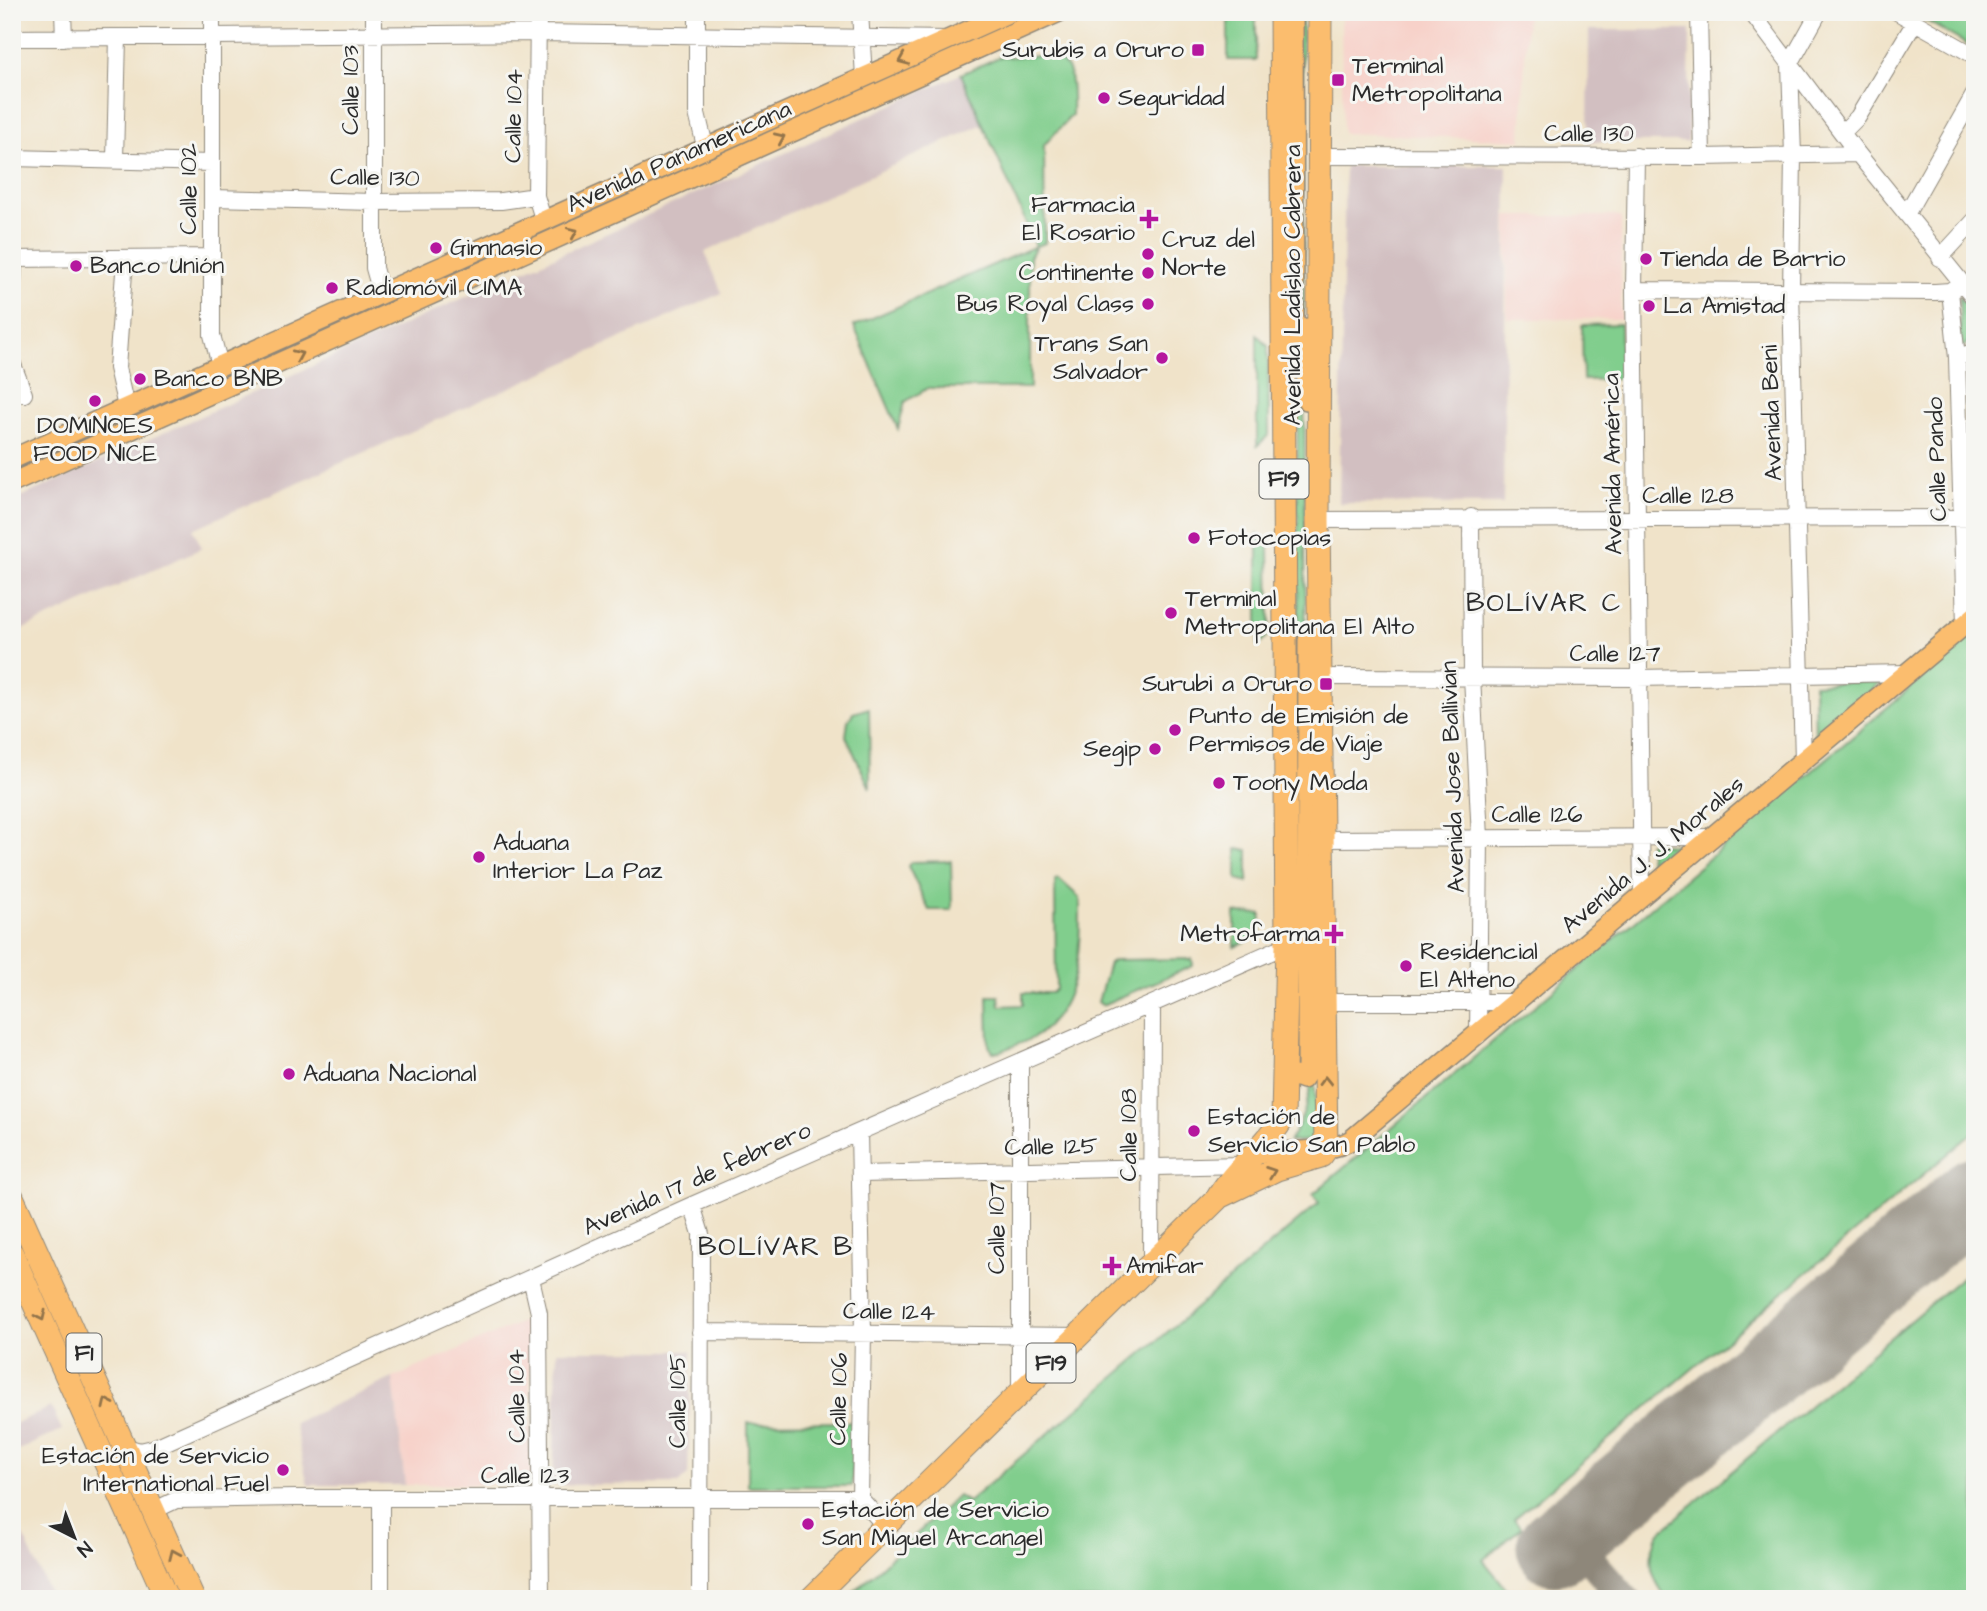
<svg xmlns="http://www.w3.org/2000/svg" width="1987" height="1611" font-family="'Architects Daughter',sans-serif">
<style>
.built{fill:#f7d1c9}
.industrial{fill:#d2bfc1}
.green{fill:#81ce8d;stroke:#567c5c;stroke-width:2}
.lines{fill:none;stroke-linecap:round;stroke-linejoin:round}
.taxiway{stroke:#8e877a;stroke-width:30}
.runway{stroke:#8e877a;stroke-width:77}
.minor-casing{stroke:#8e877a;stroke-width:18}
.major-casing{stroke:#8e877a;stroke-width:22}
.highway-casing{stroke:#8e877a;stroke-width:25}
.minor{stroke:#fff;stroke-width:16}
.major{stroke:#fbbd6e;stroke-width:19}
.highway{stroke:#fbbd6e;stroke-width:23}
.oneway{stroke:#93744c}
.poi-dot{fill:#b5179e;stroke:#f6f6f2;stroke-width:2.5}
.labels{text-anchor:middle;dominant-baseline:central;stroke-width:6;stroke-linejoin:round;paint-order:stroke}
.shield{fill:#f6f6f2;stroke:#686867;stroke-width:2}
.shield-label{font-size:23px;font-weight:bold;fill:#2b2b2b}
.poi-label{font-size:24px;fill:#2b2b2b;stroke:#f6f6f2;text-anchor:start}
.street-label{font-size:24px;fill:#2b2b2b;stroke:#f6f6f2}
.neighbourhood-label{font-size:26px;letter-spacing:2px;fill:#2b2b2b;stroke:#f6f6f2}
</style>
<rect width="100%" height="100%" fill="#f6f6f2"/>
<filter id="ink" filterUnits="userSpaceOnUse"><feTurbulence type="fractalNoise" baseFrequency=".0143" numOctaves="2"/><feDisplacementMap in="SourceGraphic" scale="14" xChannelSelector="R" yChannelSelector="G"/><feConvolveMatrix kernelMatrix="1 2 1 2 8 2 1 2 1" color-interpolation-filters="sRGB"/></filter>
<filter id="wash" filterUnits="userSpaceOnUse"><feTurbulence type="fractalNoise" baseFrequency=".00686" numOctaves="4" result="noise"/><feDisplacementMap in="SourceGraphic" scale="28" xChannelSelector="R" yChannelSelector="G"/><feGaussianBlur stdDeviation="1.57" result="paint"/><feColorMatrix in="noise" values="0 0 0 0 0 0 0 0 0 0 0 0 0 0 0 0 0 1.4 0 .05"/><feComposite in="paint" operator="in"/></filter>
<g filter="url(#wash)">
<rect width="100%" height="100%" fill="#f0e3c9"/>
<path class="built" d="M 1341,12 L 1527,12 L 1521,140 L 1343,133 Z
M 1507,216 L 1621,216 L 1621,319 L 1507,319 Z
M 529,1319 L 531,1484 L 405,1485 L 393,1378 Z"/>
<path class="industrial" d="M 1589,30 L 1690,30 L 1688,142 L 1588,142 Z
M 961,74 L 983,124 L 705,252 L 722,293 L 193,529 L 202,548 L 12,634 L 12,501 Z
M 1345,166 L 1507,166 L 1503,504 L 1339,503 Z
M 557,1351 L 691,1351 L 688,1475 L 678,1484 L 553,1485 Z
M 393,1378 L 405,1485 L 308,1485 L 294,1423 Z
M 51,1407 L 62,1430 L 12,1453 L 12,1425 Z
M 12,1511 L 49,1592 L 33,1599 L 12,1599 Z"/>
<path class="green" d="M 1026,12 L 1041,12 L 12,477 L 12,469 Z
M 1228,12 L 1256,12 L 1256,60 L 1228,60 Z
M 1295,12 L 1302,12 L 1306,695 L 1299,695 Z
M 1911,12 L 1975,12 L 1975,49 Z
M 999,57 C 1060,56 1074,46 1072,115 L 1044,145 L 1045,243 L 1036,246 L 1030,257 L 1030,388 L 928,388 L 905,402 L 898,429 L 854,326 L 1036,246 L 961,74 Z
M 1959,297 L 1975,313 L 1975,336 L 1961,349 Z
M 1620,324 L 1621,379 L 1583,380 L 1582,325 Z
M 1257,335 L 1268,346 L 1269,435 L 1257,446 Z
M 1258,535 L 1269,546 L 1270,633 L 1258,646 Z
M 1975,633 L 1975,1131 L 1514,1519 L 1521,1528 L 1483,1560 L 1515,1599 L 846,1599 L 958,1496 L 968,1502 L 1319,1203 L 1313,1194 Z
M 1882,681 L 1815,739 L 1814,684 Z
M 869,708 L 870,788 L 846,736 L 848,721 L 853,713 Z
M 1649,843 L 1687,846 L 1650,878 Z
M 1237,849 L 1248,850 L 1248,882 L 1237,879 Z
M 951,861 L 952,910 L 929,910 L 908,866 L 911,862 Z
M 1059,879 L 1080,898 C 1080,946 1081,1001 1039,1034 C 1028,1042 1011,1046 999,1052 L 993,1052 L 989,1046 L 988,996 L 999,996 L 1000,1006 L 1023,1005 L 1023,993 L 1052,993 L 1056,989 L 1055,880 Z
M 1235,913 L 1261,914 L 1261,934 L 1235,947 Z
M 1192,959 L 1193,966 L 1102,1005 L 1098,1002 L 1109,963 L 1114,960 Z
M 1313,1067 L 1318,1128 L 1314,1140 L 1289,1142 C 1304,1119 1311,1095 1313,1067 Z
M 1975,1266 L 1975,1599 L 1668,1599 C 1651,1579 1645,1556 1660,1532 Z
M 853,1422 L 852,1486 L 748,1486 L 748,1423 Z"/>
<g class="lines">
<path class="taxiway" d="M 1569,1536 L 1625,1599"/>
<path class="runway" d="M 1555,1547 L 1975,1195"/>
</g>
</g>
<g filter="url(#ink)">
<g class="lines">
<defs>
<path id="minor" d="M 63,12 L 64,38
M 212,12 L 212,335 L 220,365
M 374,12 L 374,268 L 381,293
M 538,12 L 536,196 L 543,219
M 697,12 L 697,113 L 705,146
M 860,12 L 864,77
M 1699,12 L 1702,157
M 1751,12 L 1858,154 L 1975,299
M 1897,12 L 1975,56
M 12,38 L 538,33 L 948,39
M 1843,132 L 1858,117 L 1915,22
M 1320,156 L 1702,157 L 1858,154
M 1636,156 L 1634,290 L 1642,897
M 12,158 L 212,163
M 115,159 L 118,37
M 212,198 L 374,202 L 501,201 L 536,196
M 1907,213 L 1975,93
M 1940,258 L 1975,220
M 12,259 L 211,257
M 125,259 L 117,368 L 126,407
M 1634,290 L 1935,292 L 1950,291 L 1958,285
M 1950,291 L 1957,358 L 1965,625
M 12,308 L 14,259
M 1957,358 L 1975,351
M 12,362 L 24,394
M 1471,517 L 1472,676 L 1480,838 L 1478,1036
M 1318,520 L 1975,518
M 1321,677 L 1637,678 L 1908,673
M 1803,761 L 1791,291 L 1793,156 L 1790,64 L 1819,12
M 1321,839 L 1711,837
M 1324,1002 L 1518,1002
M 1020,1063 L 1020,1393
M 859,1132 L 863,1334 L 860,1498
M 862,1174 L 1241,1165
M 692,1205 L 701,1234 L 700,1599
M 1151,1264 L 1152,1006
M 531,1278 L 539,1313 L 541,1599
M 700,1332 L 1077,1336
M 126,1447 L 140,1451 L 153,1448 L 692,1205 L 1287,945
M 155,1510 L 176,1500 L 297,1498 L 860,1498 L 885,1526
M 381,1599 L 381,1499"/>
<path id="major" d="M 1293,12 L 1294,347
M 1307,328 L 1307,400
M 12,459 L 1010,12
M 12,483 L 1059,12
M 1295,1076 L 1303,1079 L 1307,1073 L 1308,640
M 1252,1155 C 1281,1149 1328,1155 1351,1140 L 1975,616"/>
<path id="highway" d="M 1221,1196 L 1277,1169 L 1321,1156 L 1326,1149 L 1318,520 L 1320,12
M 12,1197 L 193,1599
M 12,1254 L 167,1599
M 811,1599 L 1217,1199 C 1235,1168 1265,1148 1283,1118 L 1287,945 L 1281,12"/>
</defs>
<use href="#minor" class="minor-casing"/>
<use href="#major" class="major-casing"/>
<use href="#highway" class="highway-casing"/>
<use href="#minor" class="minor"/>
<use href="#major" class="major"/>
<use href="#highway" class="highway"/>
</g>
<defs><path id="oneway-chevron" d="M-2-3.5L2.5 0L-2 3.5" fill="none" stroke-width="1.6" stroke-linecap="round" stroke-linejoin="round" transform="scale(1.75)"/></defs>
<g class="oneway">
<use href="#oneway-chevron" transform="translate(903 60) rotate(157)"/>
<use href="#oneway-chevron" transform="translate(780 138) rotate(-24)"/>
<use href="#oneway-chevron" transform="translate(573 232) rotate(-24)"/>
<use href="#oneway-chevron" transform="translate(298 355) rotate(-24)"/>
<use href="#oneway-chevron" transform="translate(1325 1081) rotate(-91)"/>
<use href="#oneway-chevron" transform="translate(1271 1172) rotate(-20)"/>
<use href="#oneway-chevron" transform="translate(41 1316) rotate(65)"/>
<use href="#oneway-chevron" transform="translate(107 1403) rotate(-115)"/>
<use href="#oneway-chevron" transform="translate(174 1554) rotate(-114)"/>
</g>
</g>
<g class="poi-dot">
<rect x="1191" y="43" width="14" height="14" rx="3.5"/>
<rect x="1331" y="73" width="14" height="14" rx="3.5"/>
<circle cx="1104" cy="98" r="7"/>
<path d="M1145.5 208.5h7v7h7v7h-7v7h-7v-7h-7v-7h7z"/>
<circle cx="436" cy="248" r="7"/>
<circle cx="1148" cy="254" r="7"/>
<circle cx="1646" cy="259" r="7"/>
<circle cx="76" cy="266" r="7"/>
<circle cx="1148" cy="273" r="7"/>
<circle cx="332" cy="288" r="7"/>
<circle cx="1148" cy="304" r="7"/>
<circle cx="1649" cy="306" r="7"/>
<circle cx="1162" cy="358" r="7"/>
<circle cx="140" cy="379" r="7"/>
<circle cx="95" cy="401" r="7"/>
<circle cx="1194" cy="538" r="7"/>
<circle cx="1171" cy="613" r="7"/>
<rect x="1319" y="677" width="14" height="14" rx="3.5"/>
<circle cx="1175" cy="730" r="7"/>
<circle cx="1155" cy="749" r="7"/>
<circle cx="1219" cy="783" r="7"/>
<circle cx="479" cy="857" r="7"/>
<path d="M1330.5 923.5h7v7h7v7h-7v7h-7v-7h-7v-7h7z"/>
<circle cx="1406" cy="966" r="7"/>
<circle cx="289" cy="1074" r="7"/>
<circle cx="1194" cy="1131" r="7"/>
<path d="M1108.5 1255.5h7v7h7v7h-7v7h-7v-7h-7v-7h7z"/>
<circle cx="283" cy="1470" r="7"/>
<circle cx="808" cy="1524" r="7"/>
</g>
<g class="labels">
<g class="shield">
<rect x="1259.5" y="459.5" width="49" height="39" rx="5"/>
<rect x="66.5" y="1333.5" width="35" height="39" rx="5"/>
<rect x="1026.5" y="1343.5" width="49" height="39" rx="5"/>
</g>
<g class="shield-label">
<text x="1284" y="479">F19</text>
<text x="84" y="1353">F1</text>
<text x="1051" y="1363">F19</text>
</g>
<g class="poi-label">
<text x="1184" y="50" text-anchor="end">Surubis a Oruro</text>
<text x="1352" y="66">Terminal<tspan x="1352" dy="28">Metropolitana</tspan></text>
<text x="1118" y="98">Seguridad</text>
<text x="1135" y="205" text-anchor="end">Farmacia<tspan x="1135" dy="28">El Rosario</tspan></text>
<text x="1162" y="240">Cruz del<tspan x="1162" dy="28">Norte</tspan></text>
<text x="450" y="248">Gimnasio</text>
<text x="1660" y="259">Tienda de Barrio</text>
<text x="90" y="266">Banco Unión</text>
<text x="1134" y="273" text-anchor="end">Continente</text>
<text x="346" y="288">Radiomóvil CIMA</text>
<text x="1134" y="304" text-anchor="end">Bus Royal Class</text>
<text x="1663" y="306">La Amistad</text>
<text x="1148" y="344" text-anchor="end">Trans San<tspan x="1148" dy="28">Salvador</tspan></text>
<text x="154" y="379">Banco BNB</text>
<text x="95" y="426" text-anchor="middle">DOMINOES<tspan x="95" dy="28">FOOD NICE</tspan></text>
<text x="1208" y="538">Fotocopias</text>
<text x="1185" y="599">Terminal<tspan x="1185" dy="28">Metropolitana El Alto</tspan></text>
<text x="1312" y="684" text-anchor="end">Surubi a Oruro</text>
<text x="1189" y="716">Punto de Emisión de<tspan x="1189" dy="28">Permisos de Viaje</tspan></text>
<text x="1141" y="749" text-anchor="end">Segip</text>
<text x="1233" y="783">Toony Moda</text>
<text x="493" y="843">Aduana<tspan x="493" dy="28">Interior La Paz</tspan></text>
<text x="1320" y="934" text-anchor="end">Metrofarma</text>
<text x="1420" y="952">Residencial<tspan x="1420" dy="28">El Alteno</tspan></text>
<text x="303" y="1074">Aduana Nacional</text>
<text x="1208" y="1117">Estación de<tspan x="1208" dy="28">Servicio San Pablo</tspan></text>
<text x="1126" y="1266">Amifar</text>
<text x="269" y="1456" text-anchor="end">Estación de Servicio<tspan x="269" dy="28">International Fuel</tspan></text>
<text x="822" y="1510">Estación de Servicio<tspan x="822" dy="28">San Miguel Arcangel</tspan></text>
</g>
<g class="street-label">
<text transform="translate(351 90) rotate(-90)">Calle 103</text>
<text transform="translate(514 116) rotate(-89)">Calle 104</text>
<text x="1589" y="134">Calle 130</text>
<text transform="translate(679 157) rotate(-24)">Avenida Panamericana</text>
<text transform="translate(375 178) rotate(1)">Calle 130</text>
<text transform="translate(189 189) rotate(-90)">Calle 102</text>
<text transform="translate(1293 285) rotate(-90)">Avenida Ladislao Cabrera</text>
<text transform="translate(1772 413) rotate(-92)">Avenida Beni</text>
<text transform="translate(1937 459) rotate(-92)">Calle Pando</text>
<text transform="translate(1613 464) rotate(-91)">Avenida América</text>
<text x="1688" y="496">Calle 128</text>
<text x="1615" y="654">Calle 127</text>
<text transform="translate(1453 777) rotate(-92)">Avenida Jose Ballivian</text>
<text x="1537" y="815">Calle 126</text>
<text transform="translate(1653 855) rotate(-40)">Avenida J. J. Morales</text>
<text transform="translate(1129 1135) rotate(-90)">Calle 108</text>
<text transform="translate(1051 1147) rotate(-1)">Calle 125</text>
<text transform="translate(697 1179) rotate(-24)">Avenida 17 de febrero</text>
<text transform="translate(997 1228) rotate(-90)">Calle 107</text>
<text transform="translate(889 1312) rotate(1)">Calle 124</text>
<text transform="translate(517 1396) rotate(-91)">Calle 104</text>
<text transform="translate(839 1399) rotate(-89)">Calle 106</text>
<text transform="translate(678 1401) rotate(-90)">Calle 105</text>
<text x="525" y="1476">Calle 123</text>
</g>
<g class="neighbourhood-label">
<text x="1544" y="603">BOLÍVAR C</text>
<text x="776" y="1247">BOLÍVAR B</text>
</g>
</g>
<rect width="1987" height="1611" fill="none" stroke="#f6f6f2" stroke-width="42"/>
<g transform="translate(74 1537) rotate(138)" stroke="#f6f6f2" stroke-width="5" paint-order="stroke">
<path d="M0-5L12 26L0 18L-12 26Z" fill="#2b2b2b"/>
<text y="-10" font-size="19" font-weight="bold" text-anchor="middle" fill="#2b2b2b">N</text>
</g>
</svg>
